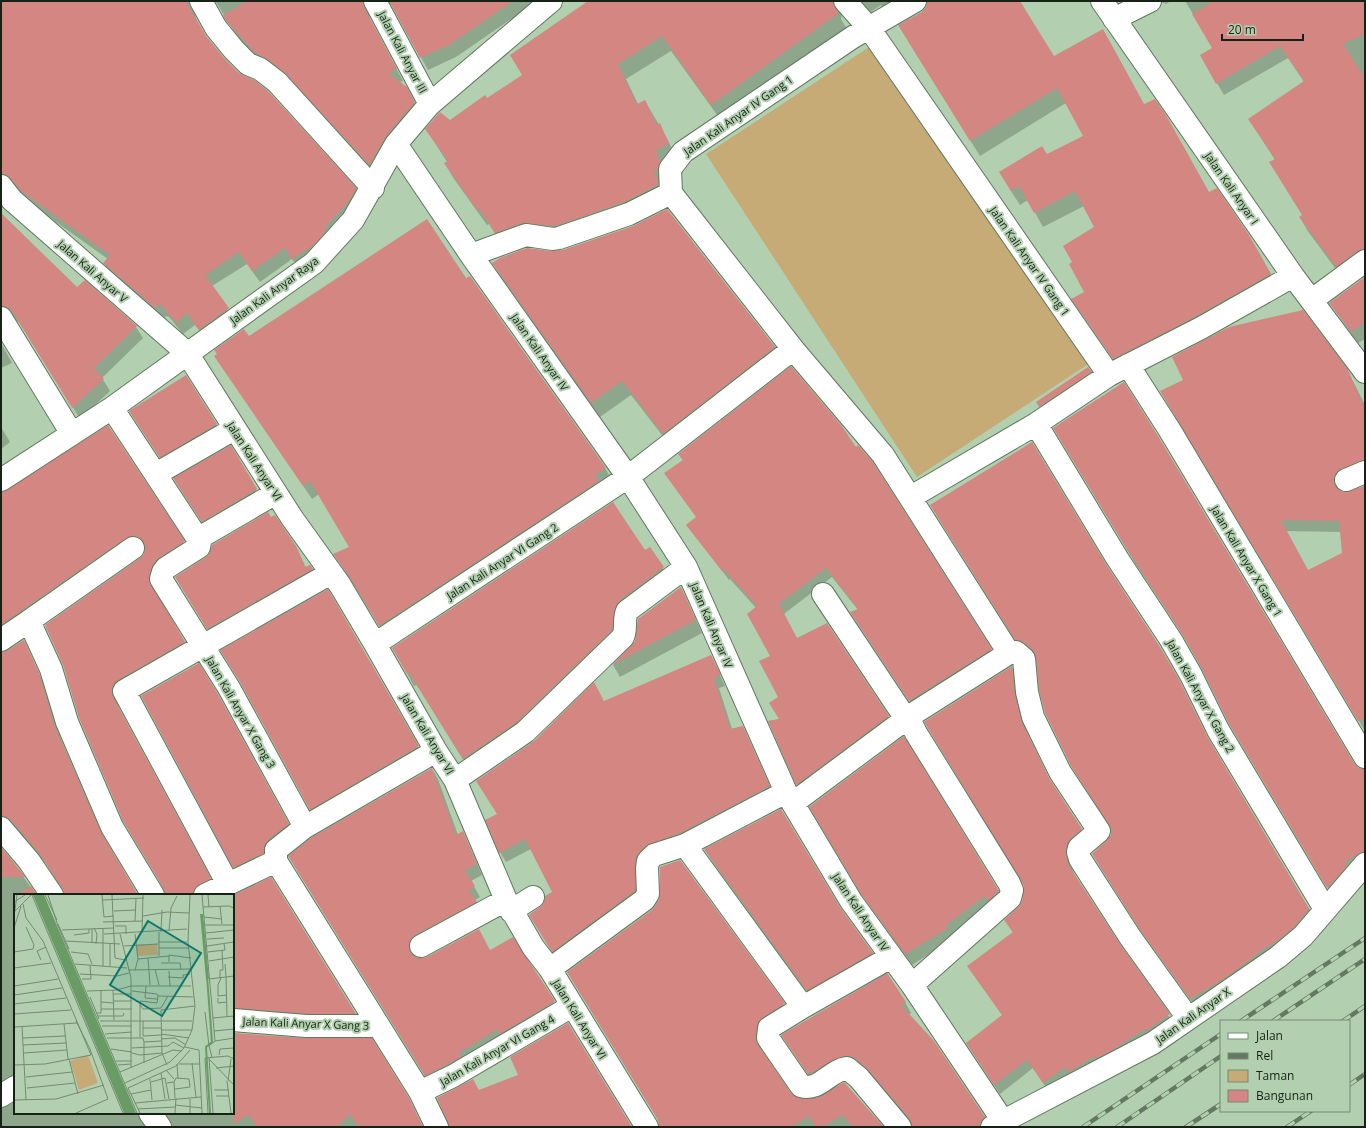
<svg xmlns="http://www.w3.org/2000/svg" width="1366" height="1128" font-family="'Open Sans',sans-serif">
<style>
.green{fill:#c7ab77}
.shadow{fill:#0003;fill-rule:evenodd}
.building{fill:#d38682;fill-rule:evenodd}
.lines{fill:none;stroke-linecap:round;stroke-linejoin:round}
.minor-casing{stroke:#5e795c;stroke-width:24}
.minor{stroke:#fff;stroke-width:22}
.rail-casing{stroke:#647862;stroke-width:4.5}
.rail{stroke:#b2d0af;stroke-width:3;stroke-dasharray:9;stroke-linecap:butt}
.labels{text-anchor:middle;dominant-baseline:central;stroke-width:4;stroke-linejoin:round;paint-order:stroke}
.street-label{font-size:11px;fill:#172216;stroke:#b2d0af}
.inset-river{fill:none;stroke:#699c65;stroke-width:2}
.inset-road{fill:none;stroke:#748a72;stroke-width:1}
.view{fill:#0f766e;fill-opacity:0.15;stroke:#0f766e;stroke-width:2}
.inset-edge{fill:none;stroke:#172216;stroke-width:2}
</style>
<rect width="100%" height="100%" fill="#b2d0af"/>
<path class="green" d="M 883,38 L 1093,361 L 917,477 L 706,154 Z"/>
<path class="shadow" d="M 1,1 L 205,1 L 197,6 L 195,13 L 196,20 L 205,36 L 224,59 L 356,189 L 363,201 L 299,270 L 292,259 L 260,282 L 247,264 L 212,286 L 235,321 L 207,341 L 195,325 L 183,334 L 169,317 L 166,316 L 162,320 L 111,275 L 104,263 L 108,259 L 1,183 Z
M 211,1 L 379,1 L 369,13 L 370,20 L 403,81 L 399,82 L 413,100 L 421,115 L 377,176 L 251,54 L 235,33 L 216,2 Z
M 386,1 L 537,1 L 456,57 L 428,70 L 393,6 Z
M 590,1 L 1019,1 L 1054,58 L 1144,105 L 1209,193 L 1258,251 L 1279,290 L 1123,374 L 1073,299 L 1086,293 L 1073,262 L 1096,228 L 1084,206 L 1043,227 L 1028,200 L 1020,205 L 1009,188 L 1047,155 L 1084,136 L 1066,103 L 980,156 L 908,41 L 922,13 L 927,7 L 928,4 L 925,3 L 891,20 L 881,5 L 869,13 L 842,12 L 841,19 L 847,29 L 720,119 L 671,51 L 626,79 L 638,104 L 645,101 L 668,140 L 677,160 L 666,195 L 504,248 L 489,224 L 487,225 L 454,179 L 445,164 L 447,162 L 426,129 L 450,122 L 523,76 Z
M 1158,1 L 1171,1 L 1166,4 Z
M 1185,1 L 1365,1 L 1365,264 L 1343,279 L 1307,230 L 1300,217 L 1303,215 L 1275,160 L 1249,119 L 1304,82 L 1288,58 L 1224,95 L 1201,56 L 1214,48 Z
M 667,210 L 775,347 L 783,362 L 672,448 L 631,395 L 600,417 L 502,278 L 493,263 L 563,251 L 634,227 Z
M 1,214 L 77,289 L 136,327 L 143,338 L 102,378 L 110,391 L 80,419 L 20,323 L 14,319 L 8,317 L 1,320 Z
M 1365,278 L 1365,339 L 1358,343 L 1330,303 Z
M 466,280 L 605,468 L 614,483 L 388,640 L 335,555 L 350,548 L 319,494 L 312,499 L 215,356 L 249,337 Z
M 1,343 L 12,363 L 1,368 Z
M 1091,372 L 1094,378 L 1041,408 L 1037,402 Z
M 186,377 L 224,437 L 168,470 L 138,424 Z
M 1353,381 L 1365,405 L 1365,472 L 1342,483 L 1339,491 L 1344,493 L 1351,492 L 1365,486 L 1365,731 L 1168,403 ZM 1286,531 L 1341,532 L 1343,554 L 1308,571 Z
M 1,427 L 10,442 L 1,449 Z
M 108,427 L 190,553 L 157,580 L 154,592 L 191,653 L 119,695 L 117,702 L 119,709 L 216,890 L 207,895 L 166,895 L 80,717 L 141,559 L 145,553 L 145,547 L 139,546 L 1,640 L 1,495 Z
M 1061,440 L 1353,764 L 1359,769 L 1365,770 L 1365,866 L 1334,898 L 1230,724 L 1189,644 L 1135,563 Z
M 231,447 L 263,501 L 209,533 L 181,490 Z
M 679,454 L 991,650 L 996,659 L 916,710 L 857,622 L 858,610 L 832,577 L 784,614 L 797,639 L 888,717 L 894,726 L 803,794 L 769,721 L 780,719 L 779,698 L 771,656 L 756,608 L 730,579 L 729,580 L 687,525 L 697,518 L 683,461 Z
M 937,516 L 1212,746 L 1314,917 L 1197,1009 L 1148,941 L 1099,865 L 1112,836 L 1112,830 L 1037,658 L 1031,653 L 1023,650 Z
M 271,518 L 296,546 L 306,568 L 312,569 L 318,579 L 213,638 L 182,587 Z
M 650,548 L 670,580 L 626,613 L 618,642 L 470,771 L 417,685 L 414,686 L 393,648 Z
M 681,588 L 702,633 L 620,677 L 613,665 L 636,642 Z
M 327,591 L 422,754 L 315,816 L 243,686 Z
M 23,641 L 45,685 L 61,739 L 106,843 L 137,895 L 65,895 L 47,865 L 18,831 L 13,827 L 1,829 L 1,653 L 8,651 Z
M 711,656 L 725,686 L 719,688 L 732,729 L 742,727 L 775,797 L 651,856 L 640,901 L 559,961 L 536,925 L 541,908 L 553,892 L 531,849 L 506,862 L 500,852 L 498,814 L 604,702 Z
M 1012,667 L 1017,676 L 1020,705 L 1027,733 L 1051,783 L 1087,839 L 1072,855 L 1071,865 L 1074,874 L 1119,945 L 1174,1024 L 1049,1092 L 1033,1068 L 1000,1094 L 973,1053 L 1003,1016 L 968,967 L 1013,933 L 1005,920 L 1019,908 L 1023,902 L 1025,886 Z
M 225,708 L 296,837 L 242,880 L 234,867 Z
M 432,769 L 438,779 L 458,835 L 463,832 L 482,875 L 471,881 L 480,897 L 475,900 L 482,912 L 416,950 L 414,958 L 420,959 L 490,952 L 513,939 L 560,1012 L 431,1086 L 296,867 Z
M 811,807 L 998,892 L 1004,902 L 953,939 L 912,965 L 869,905 Z
M 1,849 L 18,869 L 36,895 L 15,895 L 15,1087 L 1,1097 Z
M 705,850 L 872,953 L 881,968 L 816,1005 L 714,864 Z
M 680,861 L 790,1015 L 764,1032 L 761,1049 L 763,1054 L 793,1097 L 882,1127 L 676,1127 L 652,911 L 659,901 Z
M 271,878 L 355,1014 L 361,1024 L 233,1020 L 233,897 Z
M 905,1002 L 911,1013 L 909,1015 L 990,1127 L 913,1127 L 876,1081 L 862,1069 L 815,1085 L 783,1036 Z
M 233,1034 L 408,1099 L 423,1127 L 173,1127 L 163,1113 L 233,1113 Z
M 15,1102 L 15,1113 L 151,1113 L 145,1119 L 144,1127 L 1,1127 L 1,1109 Z"/>
<path class="building" d="M 1,1 L 186,1 L 206,36 L 225,59 L 239,73 L 254,80 L 268,91 L 357,188 L 349,201 L 326,226 L 324,234 L 313,246 L 291,259 L 285,248 L 252,271 L 239,252 L 205,275 L 229,308 L 199,330 L 187,313 L 176,323 L 161,305 L 159,304 L 155,308 L 103,263 L 110,255 L 21,191 L 6,175 L 1,174 Z
M 248,1 L 363,1 L 364,7 L 397,69 L 388,73 L 407,87 L 415,102 L 386,136 L 369,165 L 286,74 L 267,59 L 255,53 L 226,21 L 223,15 Z
M 389,1 L 513,1 L 449,45 L 420,58 Z
M 588,1 L 833,1 L 839,13 L 711,105 L 662,36 L 618,64 L 637,104 L 645,100 L 657,125 L 660,123 L 669,144 L 656,150 L 660,163 L 658,169 L 653,171 L 658,178 L 658,185 L 624,202 L 556,226 L 522,223 L 495,233 L 479,209 L 477,210 L 444,163 L 448,161 L 425,129 L 440,112 L 450,120 L 485,95 L 487,98 L 522,75 L 510,55 Z
M 927,1 L 1020,1 L 1054,56 L 1103,29 L 1144,104 L 1155,99 L 1166,115 L 1209,192 L 1217,188 L 1249,235 L 1271,274 L 1195,317 L 1113,359 L 1071,299 L 1084,292 L 1069,264 L 1072,262 L 1063,246 L 1094,227 L 1075,191 L 1034,213 L 1019,186 L 1011,191 L 999,172 L 1042,146 L 1047,154 L 1083,136 L 1057,88 L 970,141 L 898,25 L 922,12 L 926,7 Z
M 1214,1 L 1365,1 L 1365,34 L 1343,44 L 1365,78 L 1365,249 L 1358,251 L 1336,267 L 1299,217 L 1302,215 L 1269,162 L 1275,159 L 1248,119 L 1304,81 L 1280,46 L 1216,84 L 1200,55 L 1212,48 L 1192,14 Z
M 667,209 L 775,347 L 663,434 L 622,381 L 591,403 L 492,263 L 500,258 L 527,248 L 551,251 L 563,250 L 633,226 Z
M 1,213 L 77,287 L 85,280 L 137,326 L 94,368 L 104,379 L 72,408 L 12,311 L 7,307 L 1,306 Z
M 427,219 L 466,278 L 470,276 L 606,468 L 595,475 L 599,481 L 379,626 L 351,579 L 333,554 L 349,547 L 310,481 L 303,486 L 214,356 L 217,354 L 214,350 L 244,329 L 249,336 Z
M 1365,277 L 1365,322 L 1351,332 L 1329,303 Z
M 1303,310 L 1347,368 L 1365,408 L 1365,460 L 1341,469 L 1336,473 L 1334,479 L 1335,485 L 1338,490 L 1344,492 L 1365,486 L 1365,718 L 1358,721 L 1160,391 L 1183,380 L 1172,357 L 1229,327 ZM 1281,520 L 1339,521 L 1342,553 L 1308,570 Z
M 791,366 L 841,425 L 856,447 L 858,445 L 873,462 L 992,649 L 909,701 L 850,612 L 858,609 L 826,568 L 779,604 L 797,638 L 827,623 L 889,716 L 796,785 L 768,721 L 779,719 L 769,703 L 778,697 L 759,661 L 770,656 L 747,614 L 757,606 L 724,570 L 722,571 L 686,525 L 696,517 L 664,473 L 683,460 L 678,454 Z
M 1088,367 L 1092,372 L 1039,407 L 1036,402 Z
M 186,375 L 217,424 L 160,458 L 129,411 Z
M 1124,382 L 1158,436 L 1354,763 L 1359,768 L 1365,769 L 1365,850 L 1345,862 L 1345,869 L 1327,888 L 1229,724 L 1202,669 L 1182,634 L 1128,551 L 1053,428 Z
M 108,425 L 185,541 L 156,560 L 151,569 L 149,580 L 185,642 L 118,680 L 113,685 L 112,691 L 113,697 L 211,878 L 195,888 L 193,895 L 165,895 L 164,889 L 123,821 L 79,718 L 63,665 L 45,625 L 140,558 L 144,554 L 145,547 L 143,541 L 138,537 L 132,536 L 126,538 L 1,625 L 1,493 Z
M 1032,442 L 1106,564 L 1160,647 L 1180,681 L 1207,736 L 1309,909 L 1294,927 L 1280,939 L 1257,953 L 1258,954 L 1222,980 L 1190,999 L 1140,930 L 1092,854 L 1107,840 L 1111,835 L 1111,829 L 1071,766 L 1045,713 L 1039,690 L 1036,658 L 1033,650 L 1024,642 L 1015,640 L 930,505 Z
M 231,445 L 257,489 L 202,522 L 173,478 Z
M 613,502 L 645,550 L 650,547 L 664,567 L 619,601 L 614,612 L 612,630 L 517,722 L 463,759 L 409,673 L 407,674 L 392,648 Z
M 268,512 L 271,517 L 275,515 L 296,546 L 305,567 L 310,565 L 313,569 L 207,629 L 175,577 L 206,557 L 209,554 L 212,545 Z
M 681,587 L 696,620 L 612,665 L 635,641 L 638,619 Z
M 328,589 L 419,746 L 310,810 L 240,682 L 220,650 Z
M 24,640 L 39,673 L 55,727 L 101,832 L 138,895 L 64,895 L 62,888 L 39,853 L 11,820 L 1,816 L 1,652 L 8,650 Z
M 711,655 L 721,675 L 714,678 L 730,729 L 743,726 L 770,786 L 680,833 L 645,846 L 636,859 L 635,891 L 552,952 L 529,915 L 540,907 L 544,902 L 545,896 L 552,892 L 525,839 L 499,853 L 485,820 L 497,814 L 476,781 L 534,741 L 594,682 L 604,701 Z
M 199,663 L 218,694 L 289,824 L 268,840 L 265,845 L 264,853 L 233,868 L 141,696 Z
M 1012,666 L 1015,695 L 1022,722 L 1049,778 L 1082,829 L 1071,838 L 1067,845 L 1066,855 L 1069,866 L 1120,944 L 1170,1014 L 1146,1031 L 1145,1029 L 1111,1051 L 1094,1059 L 1094,1056 L 1069,1072 L 1065,1067 L 1043,1083 L 1027,1060 L 994,1085 L 966,1043 L 1002,1015 L 967,966 L 1013,932 L 1004,920 L 1018,907 L 1022,901 L 1024,886 L 924,722 Z
M 904,736 L 999,891 L 988,901 L 985,896 L 946,925 L 948,928 L 905,954 L 861,894 L 809,807 Z
M 432,768 L 456,835 L 463,831 L 477,864 L 465,870 L 475,886 L 469,890 L 477,902 L 415,935 L 410,940 L 409,945 L 410,952 L 415,957 L 420,958 L 427,957 L 479,929 L 490,950 L 513,937 L 555,1001 L 500,1034 L 498,1029 L 459,1053 L 461,1057 L 425,1076 L 288,856 L 312,837 Z
M 781,809 L 840,907 L 873,953 L 807,991 L 704,849 Z
M 1,847 L 19,869 L 25,877 L 1,877 Z
M 680,860 L 785,1003 L 759,1021 L 756,1037 L 758,1045 L 791,1093 L 799,1098 L 816,1098 L 844,1082 L 884,1127 L 854,1127 L 842,1115 L 823,1127 L 816,1127 L 809,1116 L 791,1127 L 659,1127 L 658,1120 L 567,972 L 652,910 L 658,901 L 660,894 L 660,867 Z
M 271,877 L 356,1014 L 307,1014 L 233,1008 L 233,895 Z
M 31,886 L 37,895 L 16,895 Z
M 887,973 L 906,1002 L 901,1005 L 934,1041 L 985,1117 L 981,1121 L 980,1127 L 912,1127 L 910,1119 L 868,1070 L 855,1058 L 849,1056 L 838,1058 L 808,1074 L 781,1035 Z
M 568,1023 L 632,1127 L 449,1127 L 437,1098 L 473,1079 L 479,1090 L 518,1075 L 510,1057 Z
M 233,1033 L 305,1038 L 372,1038 L 409,1098 L 423,1127 L 358,1127 L 350,1114 L 337,1127 L 257,1127 L 249,1115 L 233,1124 Z"/>
<g class="lines">
<defs>
<path id="minor" d="M 201,1 L 216,28 L 234,50 L 248,64 L 260,69 L 277,82 L 373,188
M 375,1 L 430,104
M 845,1 L 869,28 L 1109,375
M 1102,1 L 1293,276 L 1365,372
M 1114,19 L 1150,1
M 396,144 L 471,255 L 628,477 L 686,567 L 786,792 L 851,901 L 912,985 L 1003,1121
M 1,186 L 12,200 L 187,353 L 292,518 L 340,585 L 375,644 L 436,751 L 455,780 L 506,900 L 533,947 L 550,969 L 647,1127
M 671,193 L 793,349 L 883,455 L 1009,653
M 471,255 L 526,235 L 553,239 L 559,238 L 629,214 L 671,193 L 670,169 L 683,152 L 853,37 L 915,1
M 1312,300 L 1365,261
M 1,318 L 72,434
M 1128,365 L 1169,429 L 1365,757
M 112,408 L 200,542 L 199,547 L 166,568 L 163,572 L 161,579 L 229,688 L 305,827 L 276,850 L 276,861 L 420,1092 L 437,1127
M 1036,424 L 1117,558 L 1171,640 L 1191,675 L 1218,730 L 1325,909
M 156,474 L 234,429
M 1,480 L 112,408 L 314,263 L 353,220 L 396,144 L 430,104 L 551,1
M 1346,480 L 1365,472
M 911,497 L 1036,424 L 1109,375 L 1201,328 L 1293,276
M 199,538 L 276,493
M 823,594 L 906,719 L 908,717 L 916,733 L 1009,883 L 1012,890 L 1010,898 L 912,985
M 29,621 L 133,548
M 1,640 L 29,621 L 51,669 L 67,722 L 112,827 L 153,895
M 375,644 L 628,477 L 793,349
M 908,717 L 1009,653 L 1016,652 L 1024,659 L 1027,692 L 1033,717 L 1060,772 L 1099,831 L 1079,848 L 1078,852 L 1080,859 L 1130,937 L 1188,1018
M 455,780 L 525,732 L 623,637 C 627,628 623,620 627,611 L 686,567
M 793,803 L 906,719
M 305,827 L 436,751
M 1,828 L 29,861 L 52,895
M 685,845 L 803,1007 L 769,1028 L 768,1038 L 801,1086 C 819,1092 830,1070 847,1068 L 859,1078 L 900,1127
M 228,884 L 124,691 L 331,573
M 205,895 L 276,861
M 511,911 L 533,897
M 421,946 L 506,900
M 550,969 L 644,900 L 648,894 L 647,868 L 648,861 L 654,855 L 685,845 L 786,792
M 803,1007 L 891,957
M 233,1020 L 306,1026 L 378,1026
M 420,1092 L 453,1076 L 572,1006
M 1,1096 L 15,1087
M 150,1113 L 160,1127
M 992,1127 L 1153,1043 L 1278,957 L 1303,936 L 1365,864"/>
</defs>
<use href="#minor" class="minor-casing"/>
<use href="#minor" class="minor"/>
<defs>
<path id="rail" d="M 1241,1021 L 1365,938
M 1273,1021 L 1365,959
M 1343,1021 L 1365,1006
M 1349,1085 L 1365,1074
M 1083,1127 L 1221,1034
M 1117,1127 L 1221,1056
M 1186,1127 L 1221,1104
M 1287,1127 L 1311,1111"/>
</defs>
<use href="#rail" class="rail-casing"/>
<use href="#rail" class="rail"/>
</g>
<g class="labels">
<g class="street-label">
<text transform="translate(403 52) rotate(62)">Jalan Kali Anyar III</text>
<text transform="translate(738 115) rotate(-35)">Jalan Kali Anyar IV Gang 1</text>
<text transform="translate(1232 188) rotate(55)">Jalan Kali Anyar I</text>
<text transform="translate(1030 261) rotate(55)">Jalan Kali Anyar IV Gang 1</text>
<text transform="translate(93 271) rotate(41)">Jalan Kali Anyar V</text>
<text transform="translate(274 290) rotate(-36)">Jalan Kali Anyar Raya</text>
<text transform="translate(540 352) rotate(55)">Jalan Kali Anyar IV</text>
<text transform="translate(255 461) rotate(57)">Jalan Kali Anyar VI</text>
<text transform="translate(502 561) rotate(-33)">Jalan Kali Anyar VI Gang 2</text>
<text transform="translate(1247 561) rotate(59)">Jalan Kali Anyar X Gang 1</text>
<text transform="translate(712 625) rotate(67)">Jalan Kali Anyar IV</text>
<text transform="translate(1201 696) rotate(61)">Jalan Kali Anyar X Gang 2</text>
<text transform="translate(241 712) rotate(60)">Jalan Kali Anyar X Gang 3</text>
<text transform="translate(428 734) rotate(59)">Jalan Kali Anyar VI</text>
<text transform="translate(861 912) rotate(56)">Jalan Kali Anyar IV</text>
<text transform="translate(1193 1015) rotate(-35)">Jalan Kali Anyar X</text>
<text transform="translate(580 1019) rotate(58)">Jalan Kali Anyar VI</text>
<text transform="translate(306 1023) rotate(2)">Jalan Kali Anyar X Gang 3</text>
<text transform="translate(497 1050) rotate(-30)">Jalan Kali Anyar VI Gang 4</text>
</g>
</g>
<g transform="translate(14 894)">
<rect width="220" height="220" fill="#b2d0af"/>
<path d="M 143,50 L 144,61 L 123,62 L 122,51 ZM 74,161 L 84,189 L 65,196 L 56,167 Z" fill="#c7ab77"/>
<path d="M 19,1 L 30,1 L 122,219 L 110,219 ZM 186,20 L 189,20 L 195,85 L 192,85 Z" fill="#699c65"/>
<path class="inset-river" d="M 193,82 L 198,148 L 192,153 L 196,219"/>
<path class="inset-road" d="M 18,1 L 109,219M 31,1 L 43,26M 34,1 L 44,32 L 123,219M 88,1 L 90,23 L 100,22M 98,1 L 101,64 L 111,66M 188,1 L 201,147 L 195,152 L 198,163M 194,1 L 195,13M 89,6 L 130,4M 0,8 L 11,1M 9,10 L 12,24 L 29,47 L 77,161M 206,12 L 208,30M 189,13 L 215,12 L 220,14M 100,17 L 121,16M 0,18 L 17,1M 129,22 L 153,18 L 175,19M 0,23 L 3,1M 190,23 L 208,25M 121,27 L 122,4M 89,28 L 129,27M 44,30 L 55,55M 191,31 L 220,31M 101,32 L 112,32 L 112,40M 0,34 L 7,12M 80,34 L 83,40 L 82,50M 48,36 L 100,34M 155,37 L 157,14 L 163,2M 147,38 L 148,16M 128,39 L 129,1M 192,39 L 220,36M 90,40 L 173,35M 106,40 L 117,84 L 117,174M 60,41 L 75,39 L 75,35M 193,45 L 210,44M 52,47 L 106,50M 144,48 L 173,48M 78,49 L 78,35M 96,50 L 96,72M 110,52 L 144,50M 193,52 L 220,48M 145,54 L 175,54M 0,58 L 19,55 L 20,51 L 12,33M 57,58 L 74,60 L 78,70M 194,58 L 211,56 L 210,50M 145,62 L 145,38M 134,64 L 136,91M 124,65 L 155,62M 27,66 L 23,57 L 32,53M 195,67 L 220,63M 155,68 L 155,61 L 177,64M 147,69 L 166,69 L 167,76M 61,70 L 113,74M 211,70 L 212,83M 89,72 L 89,34M 0,74 L 37,69M 141,75 L 145,91M 114,76 L 176,75M 121,76 L 124,65 L 121,40M 155,77 L 156,92M 66,80 L 103,82 L 115,79M 154,83 L 169,84 L 169,81 L 176,80M 212,83 L 213,123M 206,84 L 206,76 L 209,76 L 208,56M 207,84 L 204,91 L 204,102 L 213,101M 68,85 L 77,85 L 76,71M 195,85 L 220,82M 0,92 L 44,85M 132,92 L 131,104 L 143,105M 99,96 L 100,126M 73,97 L 103,96 L 117,92 L 177,92M 118,97 L 143,100 L 144,102 L 179,103M 99,100 L 118,100M 0,101 L 48,94M 76,103 L 85,125M 204,104 L 204,109 L 213,108M 100,107 L 118,107M 87,108 L 100,109M 0,110 L 52,104M 126,111 L 129,115 L 147,114M 147,114 L 154,102M 87,115 L 87,96M 191,118 L 195,152M 83,119 L 87,119 L 87,115 L 118,115M 0,120 L 57,116M 84,122 L 109,122 L 110,119M 199,124 L 220,122M 62,127 L 76,155 L 94,205 L 62,219M 86,127 L 178,127M 129,127 L 129,142 L 147,141M 50,130 L 54,165M 8,132 L 12,206M 88,132 L 118,132M 0,133 L 63,129M 129,134 L 147,134M 147,136 L 178,136M 200,137 L 220,135M 91,140 L 118,138M 147,140 L 175,144M 9,144 L 51,142M 93,144 L 129,144 L 130,148 L 147,147M 126,144 L 126,107 L 143,109 L 144,102M 147,145 L 161,144 L 172,151M 201,147 L 220,144M 130,148 L 130,169M 9,151 L 52,149M 171,153 L 185,156 L 188,219M 118,154 L 154,152 L 159,148 L 170,154M 97,155 L 118,158M 10,159 L 53,156M 118,159 L 126,161 L 148,159M 205,161 L 206,155 L 220,154M 195,164 L 199,219M 55,165 L 64,200M 195,165 L 220,191M 102,167 L 118,167M 178,169 L 182,203M 163,170 L 164,184M 165,170 L 185,170M 0,171 L 31,170 L 77,161M 104,171 L 117,170M 153,171 L 148,159 L 147,116 L 181,112M 202,174 L 220,172M 152,176 L 160,185M 106,178 L 159,156 L 168,157M 147,179 L 151,205M 12,183 L 58,178M 136,185 L 138,206M 213,187 L 217,219M 214,187 L 217,165M 137,188 L 151,184 L 155,205M 160,188 L 162,184 L 175,185 L 176,193 L 161,195M 111,189 L 156,168 L 170,154 L 178,136 L 181,112 L 174,48 L 176,1M 153,189 L 160,188 L 161,204M 13,194 L 61,189M 200,196 L 215,196M 117,200 L 137,196M 202,202 L 215,202M 0,206 L 42,205 L 90,191M 121,209 L 187,203M 161,211 L 188,214M 124,215 L 161,213M 126,219 L 114,194 L 162,172 L 176,156M 161,219 L 162,204M 176,219 L 176,205M 194,219 L 191,164 L 214,162 L 220,165"/>
<path class="view" d="M 134,27 L 187,59 L 148,122 L 96,91 Z"/>
<rect width="220" height="220" class="inset-edge"/>
</g>
<rect width="1366" height="1128" fill="none" stroke="#172216" stroke-width="4"/>
<rect x="1220" y="1020" width="130" height="92" fill="#b2d0af" stroke="#748a72"/>
<rect x="1228" y="1033" width="20" height="6" fill="#ffffff" stroke="#748a72"/>
<text x="1256" y="1040" font-size="12" fill="#172216">Jalan</text>
<rect x="1228" y="1053" width="20" height="6" fill="#647862" stroke="#748a72"/>
<text x="1256" y="1060" font-size="12" fill="#172216">Rel</text>
<rect x="1228" y="1070" width="20" height="12" fill="#c7ab77" stroke="#748a72"/>
<text x="1256" y="1080" font-size="12" fill="#172216">Taman</text>
<rect x="1228" y="1090" width="20" height="12" fill="#d38682" stroke="#748a72"/>
<text x="1256" y="1100" font-size="12" fill="#172216">Bangunan</text>
<path d="M1222 34v6h81v-6" fill="none" stroke="#172216" stroke-width="2"/>
<text x="1228" y="34" font-size="12" fill="#172216" stroke="#b2d0af" stroke-width="3" paint-order="stroke">20 m</text>
</svg>
